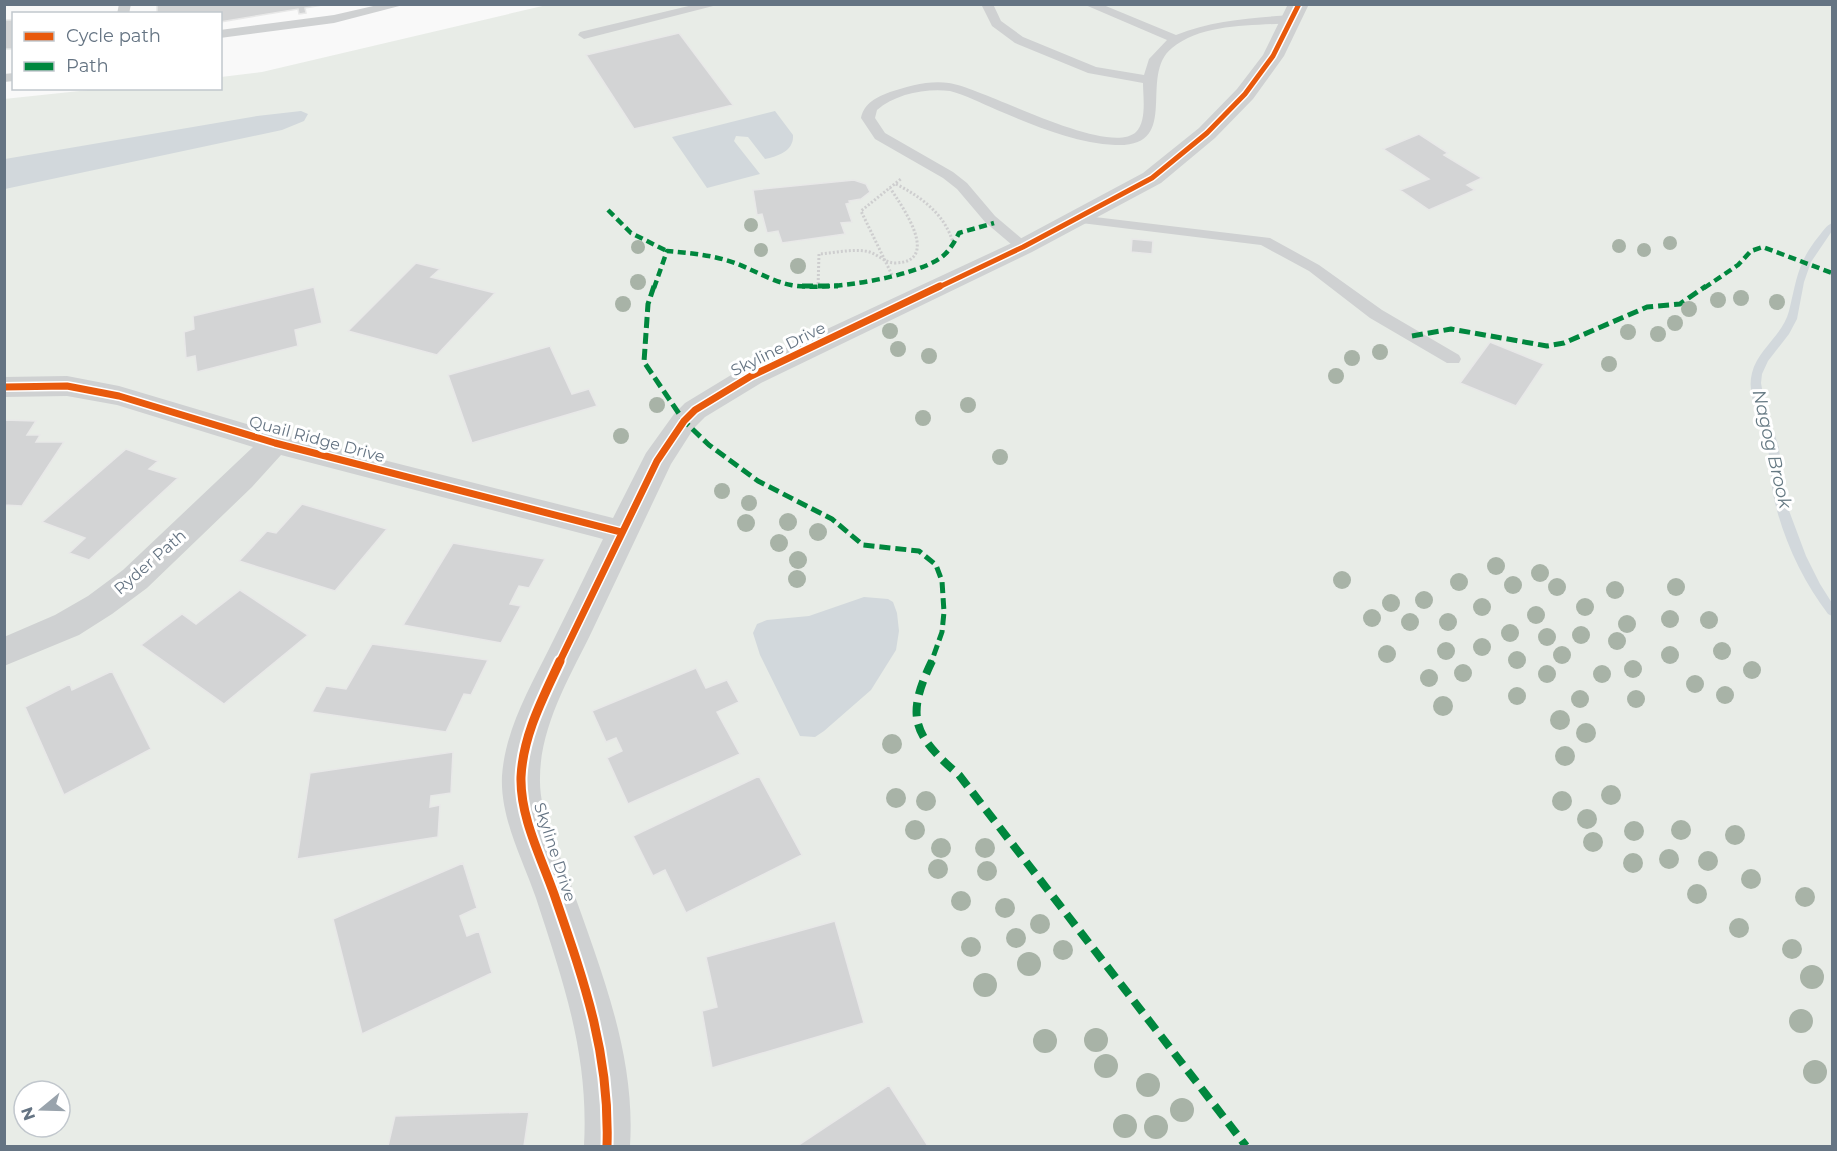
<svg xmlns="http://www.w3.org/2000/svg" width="1837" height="1151" font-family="Montserrat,sans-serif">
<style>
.green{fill:#e8ece7;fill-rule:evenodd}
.water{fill:#d2d8dc}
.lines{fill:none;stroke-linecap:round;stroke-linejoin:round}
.stream{fill:#d2d8dc;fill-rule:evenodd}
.building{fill:#d3d4d5;stroke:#e8e8e8;stroke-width:1.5}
.path{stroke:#cececf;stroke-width:3;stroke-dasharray:2 2;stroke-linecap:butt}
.service{fill:#cfd1d2;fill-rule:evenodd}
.minor{fill:#cfd1d2;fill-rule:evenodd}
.quiet-far2{stroke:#00873e;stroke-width:4.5;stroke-dasharray:8 4.5;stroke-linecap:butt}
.quiet-far1{stroke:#00873e;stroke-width:5;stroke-dasharray:11 5;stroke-linecap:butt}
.quiet{stroke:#00873e;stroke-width:8;stroke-dasharray:14 8;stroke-linecap:butt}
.cycleway-far2-casing{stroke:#fff;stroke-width:8}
.cycleway-far1-casing{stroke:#fff;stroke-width:10}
.cycleway-casing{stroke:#fff;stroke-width:13}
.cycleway-far2{stroke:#e8590c;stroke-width:5}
.cycleway-far1{stroke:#e8590c;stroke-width:7}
.cycleway{stroke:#e8590c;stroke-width:9}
.tree{fill:#a8b3a7}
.labels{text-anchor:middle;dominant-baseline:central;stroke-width:6;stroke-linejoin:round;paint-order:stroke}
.street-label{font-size:16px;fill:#657483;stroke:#fff}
.water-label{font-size:18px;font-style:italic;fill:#657983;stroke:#fff}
</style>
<rect width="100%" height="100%" fill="#f9f9f9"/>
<path class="green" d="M 551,4 L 1832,5 L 1832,1146 L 5,1146 L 4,99 L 108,88 L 220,88 L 221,77 L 262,72 ZM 24,1091 L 60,1091 L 60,1127 L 24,1127 Z"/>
<path class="water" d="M 301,111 L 308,114 L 304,121 L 282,130 L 5,189 L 5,159 L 257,116 Z
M 775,111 L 793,135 C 794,151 778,156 765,159 L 748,137 L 736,136 L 734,141 L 760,174 L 707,188 L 672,137 Z
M 864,597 L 888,599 L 893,602 L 897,613 L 899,631 L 896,650 L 871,690 L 824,731 L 815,737 L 800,736 L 760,655 L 753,633 L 757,624 L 767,620 L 809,616 Z"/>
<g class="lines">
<path class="stream" d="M 1832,223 L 1832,231 L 1811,262 L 1804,282 L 1797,319 L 1789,334 L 1768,361 L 1762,374 L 1761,383 L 1764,400 L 1779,448 L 1783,488 L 1788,508 L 1806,556 L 1820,584 L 1832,603 L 1832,616 L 1828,614 C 1802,580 1782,537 1773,494 C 1770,476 1771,458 1766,440 C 1761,418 1746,396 1752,373 C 1758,349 1783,335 1789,311 C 1797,279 1797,263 1819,236 C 1823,231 1826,226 1832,223 Z"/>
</g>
<path class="building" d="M 328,4 L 305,8 L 306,13 L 299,14 L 298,9 L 220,22 L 220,14 L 157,14 L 157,5 L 159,4 Z
M 4,20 L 14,20 L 14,49 L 4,49 Z
M 679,33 L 733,105 L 634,129 L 586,55 Z
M 1419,134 L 1448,153 L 1444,155 L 1482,178 L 1467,185 L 1475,190 L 1429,210 L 1400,190 L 1429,179 L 1383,149 Z
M 854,180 L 866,184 L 870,192 L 861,199 L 849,201 L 850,203 L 846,204 L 852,222 L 841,223 L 845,234 L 782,243 L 778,231 L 767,233 L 762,214 L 757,215 L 753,190 Z
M 1132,239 L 1153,241 L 1152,254 L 1131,252 Z
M 416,263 L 440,269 L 431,277 L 495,293 L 437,355 L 348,331 Z
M 314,287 L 322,323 L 295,330 L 298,346 L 197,372 L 195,356 L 186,358 L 184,332 L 194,329 L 193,316 Z
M 1490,342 L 1544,364 L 1516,406 L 1460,383 Z
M 550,346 L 572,394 L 589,389 L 597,406 L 472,443 L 448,375 Z
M 4,420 L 36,421 L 27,435 L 40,435 L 36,442 L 64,442 L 22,506 L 4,505 Z
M 126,449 L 158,461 L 149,469 L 178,478 L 89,560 L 69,553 L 85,538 L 42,522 Z
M 302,504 L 387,529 L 335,591 L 239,561 L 267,531 L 276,533 Z
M 453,543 L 545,559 L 529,588 L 519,586 L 510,604 L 521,606 L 501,643 L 403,625 Z
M 240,590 L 308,635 L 224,704 L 141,645 L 182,614 L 196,624 Z
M 372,644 L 488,660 L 471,695 L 464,694 L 446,732 L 312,712 L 326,686 L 346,689 Z
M 696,668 L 706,688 L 727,680 L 739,702 L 717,712 L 740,754 L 628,804 L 607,758 L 622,751 L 616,738 L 606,742 L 592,711 Z
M 112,671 L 151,749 L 64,795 L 25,707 L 70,684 L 72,690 Z
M 453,752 L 451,793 L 431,796 L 430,807 L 440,805 L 438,837 L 297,859 L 310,773 Z
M 759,776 L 802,855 L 686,913 L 665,870 L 653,876 L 633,836 Z
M 463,863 L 477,908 L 460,916 L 467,936 L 479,931 L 492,973 L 362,1034 L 333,919 Z
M 835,921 L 864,1023 L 712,1068 L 702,1011 L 717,1007 L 706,957 Z
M 889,1085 L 928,1146 L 797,1146 Z
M 529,1112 L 524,1146 L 388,1146 L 395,1116 Z"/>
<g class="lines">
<path class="path" d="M 896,184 C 923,198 946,215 954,246
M 892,275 L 861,211 L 902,178
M 818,288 L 819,254 C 834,253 850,249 865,251 C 876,252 884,263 895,263 C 942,262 902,206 890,188"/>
<path class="service" d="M 119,4 L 131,4 L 129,14 L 117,14 Z
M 382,4 L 407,4 L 334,23 L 220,38 L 220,30 L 334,15 Z
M 697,4 L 721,4 L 584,39 L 578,35 L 580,32 Z
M 981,4 L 993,4 L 1001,21 L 1023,37 L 1096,67 L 1144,75 L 1149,59 L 1167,40 L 1083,4 L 1101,4 L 1176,35 C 1213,20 1252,18 1291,15 L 1297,19 L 1291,23 C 1252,26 1203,23 1172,48 C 1137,76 1183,148 1115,145 C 1075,143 1033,125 997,110 C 981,103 966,95 950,91 C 926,88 895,94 877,110 L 875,118 L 885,133 L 953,172 L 967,183 L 995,216 L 1028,244 L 1031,247 L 1023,252 L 1018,250 L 985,222 L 957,189 L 943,178 L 875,139 L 861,118 C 864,103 877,97 890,92 C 909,86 929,80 949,83 C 984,88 1108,158 1136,132 C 1147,121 1143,97 1143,83 L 1088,73 L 1015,43 L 992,26 Z
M 14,73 L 14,81 L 4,82 L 4,74 Z
M 1078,215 L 1270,238 L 1319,265 L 1382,310 L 1459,355 L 1461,359 L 1459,363 L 1447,363 L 1370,318 L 1309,271 L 1261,245 L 1073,222 L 1071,219 Z"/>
<path class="minor" d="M 1288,4 L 1309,4 L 1284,56 L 1253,99 L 1215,138 L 1161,183 L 1032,252 L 761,383 L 705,417 L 694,428 L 671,464 C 645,519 619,574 593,629 C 571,675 540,725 540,778 C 539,814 558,849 570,882 C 600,968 636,1054 630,1146 L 584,1146 C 589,1055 564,984 536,898 C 523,860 500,818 502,776 C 505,731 529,689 549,649 C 567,613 585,576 603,539 L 281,455 L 252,487 L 147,588 L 112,614 L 79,635 L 4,666 L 4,637 L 55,615 L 88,596 L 123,570 L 253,447 L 117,405 L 67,396 L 4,397 L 4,377 L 67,376 L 119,386 L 277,433 L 613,518 L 646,453 L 674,414 L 685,403 L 741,369 L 1014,242 L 1143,173 L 1199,128 L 1237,89 L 1263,55 Z"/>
<path class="quiet-far2" d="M 608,210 L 631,233 L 667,251
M 654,288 L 667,251 C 690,253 713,255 735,263 C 754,270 771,281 791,285 C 824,292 918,277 943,256 C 950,250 955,241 959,233 L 994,223
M 1704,288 L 1738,265 L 1751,251 L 1763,247 L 1832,273"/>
<path class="quiet-far1" d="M 654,286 L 648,304 L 644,362 L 684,421 L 709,445 L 758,481 L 832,519 L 863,545 L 919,551 L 936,565 L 942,581 L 944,612 L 942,632 L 931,663
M 802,286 L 838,286
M 1412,336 L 1451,329 L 1547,346 L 1564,343 L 1647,307 L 1680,304 L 1706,286"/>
<path class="quiet" d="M 932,661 C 905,717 913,735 959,775 L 1246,1146"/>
<defs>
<path id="cycleway-far2" d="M 937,288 L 1023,247 L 1152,178 L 1207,133 L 1245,94 L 1273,56 L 1299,4"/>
<path id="cycleway-far1" d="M 4,387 L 67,386 L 119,396 L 275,443 L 621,532
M 559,663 L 657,461 L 684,421 L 695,410 L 751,376 L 940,286"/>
<path id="cycleway" d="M 560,661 C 543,698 523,735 521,777 C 520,817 541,857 554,894 C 584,981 610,1053 607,1146"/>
</defs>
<use href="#cycleway-far2" class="cycleway-far2-casing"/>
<use href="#cycleway-far1" class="cycleway-far1-casing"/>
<use href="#cycleway" class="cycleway-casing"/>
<use href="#cycleway-far2" class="cycleway-far2"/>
<use href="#cycleway-far1" class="cycleway-far1"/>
<use href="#cycleway" class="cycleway"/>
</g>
<g class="tree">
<circle cx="751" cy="225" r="7"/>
<circle cx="1670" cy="243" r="7"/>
<circle cx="1619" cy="246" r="7"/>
<circle cx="638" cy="247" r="7"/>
<circle cx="761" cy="250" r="7"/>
<circle cx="1644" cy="250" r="7"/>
<circle cx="798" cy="266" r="8"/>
<circle cx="638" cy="282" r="8"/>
<circle cx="1741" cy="298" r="8"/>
<circle cx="1718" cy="300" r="8"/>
<circle cx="1777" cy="302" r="8"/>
<circle cx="623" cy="304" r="8"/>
<circle cx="1689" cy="309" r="8"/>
<circle cx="1675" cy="323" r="8"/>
<circle cx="890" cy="331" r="8"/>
<circle cx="1628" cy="332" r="8"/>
<circle cx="1658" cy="334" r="8"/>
<circle cx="898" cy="349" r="8"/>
<circle cx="1380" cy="352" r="8"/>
<circle cx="929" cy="356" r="8"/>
<circle cx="1352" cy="358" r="8"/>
<circle cx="1609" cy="364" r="8"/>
<circle cx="1336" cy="376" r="8"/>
<circle cx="657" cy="405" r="8"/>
<circle cx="968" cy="405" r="8"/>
<circle cx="923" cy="418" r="8"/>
<circle cx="621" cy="436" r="8"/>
<circle cx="1000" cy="457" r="8"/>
<circle cx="722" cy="491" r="8"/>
<circle cx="749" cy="503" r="8"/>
<circle cx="788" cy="522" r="9"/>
<circle cx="746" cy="523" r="9"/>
<circle cx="818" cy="532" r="9"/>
<circle cx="779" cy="543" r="9"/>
<circle cx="798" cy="560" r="9"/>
<circle cx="1496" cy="566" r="9"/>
<circle cx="1540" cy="573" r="9"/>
<circle cx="797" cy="579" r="9"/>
<circle cx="1342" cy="580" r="9"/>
<circle cx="1459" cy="582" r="9"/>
<circle cx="1513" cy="585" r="9"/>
<circle cx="1557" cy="587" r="9"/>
<circle cx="1676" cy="587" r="9"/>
<circle cx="1615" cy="590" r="9"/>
<circle cx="1424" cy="600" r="9"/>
<circle cx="1391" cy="603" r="9"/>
<circle cx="1482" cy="607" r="9"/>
<circle cx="1585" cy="607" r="9"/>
<circle cx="1536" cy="615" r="9"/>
<circle cx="1372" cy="618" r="9"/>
<circle cx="1670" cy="619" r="9"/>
<circle cx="1709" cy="620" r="9"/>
<circle cx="1410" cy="622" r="9"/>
<circle cx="1448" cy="622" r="9"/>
<circle cx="1627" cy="624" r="9"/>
<circle cx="1510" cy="633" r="9"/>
<circle cx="1581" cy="635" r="9"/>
<circle cx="1547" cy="637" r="9"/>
<circle cx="1617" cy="641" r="9"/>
<circle cx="1482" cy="647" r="9"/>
<circle cx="1446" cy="651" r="9"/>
<circle cx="1722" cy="651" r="9"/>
<circle cx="1387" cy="654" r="9"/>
<circle cx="1562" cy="655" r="9"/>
<circle cx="1670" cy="655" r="9"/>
<circle cx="1517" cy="660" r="9"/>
<circle cx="1633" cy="669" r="9"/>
<circle cx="1752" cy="670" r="9"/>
<circle cx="1463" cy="673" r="9"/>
<circle cx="1547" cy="674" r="9"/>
<circle cx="1602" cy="674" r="9"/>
<circle cx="1429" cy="678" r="9"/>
<circle cx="1695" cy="684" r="9"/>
<circle cx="1725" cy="695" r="9"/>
<circle cx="1517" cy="696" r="9"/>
<circle cx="1580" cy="699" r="9"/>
<circle cx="1636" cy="699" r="9"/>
<circle cx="1443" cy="706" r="10"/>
<circle cx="1560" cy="720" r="10"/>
<circle cx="1586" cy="733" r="10"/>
<circle cx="892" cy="744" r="10"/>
<circle cx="1565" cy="756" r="10"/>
<circle cx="1611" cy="795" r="10"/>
<circle cx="896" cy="798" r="10"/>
<circle cx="926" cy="801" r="10"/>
<circle cx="1562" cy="801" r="10"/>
<circle cx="1587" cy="819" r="10"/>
<circle cx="915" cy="830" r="10"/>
<circle cx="1681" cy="830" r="10"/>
<circle cx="1634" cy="831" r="10"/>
<circle cx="1735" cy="835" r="10"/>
<circle cx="1593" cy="842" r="10"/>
<circle cx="941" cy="848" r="10"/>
<circle cx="985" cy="848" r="10"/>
<circle cx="1669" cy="859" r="10"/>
<circle cx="1708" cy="861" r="10"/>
<circle cx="1633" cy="863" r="10"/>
<circle cx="938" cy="869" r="10"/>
<circle cx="987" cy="871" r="10"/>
<circle cx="1751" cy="879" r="10"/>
<circle cx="1697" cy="894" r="10"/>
<circle cx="1805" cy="897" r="10"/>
<circle cx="961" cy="901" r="10"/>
<circle cx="1005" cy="908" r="10"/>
<circle cx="1040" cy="924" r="10"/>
<circle cx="1739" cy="928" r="10"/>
<circle cx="1016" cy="938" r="10"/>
<circle cx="971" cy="947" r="10"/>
<circle cx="1792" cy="949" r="10"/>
<circle cx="1063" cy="950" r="10"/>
<circle cx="1029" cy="964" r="12"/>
<circle cx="1812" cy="977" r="12"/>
<circle cx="985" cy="985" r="12"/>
<circle cx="1801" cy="1021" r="12"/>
<circle cx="1096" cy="1040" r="12"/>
<circle cx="1045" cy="1041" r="12"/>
<circle cx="1106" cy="1066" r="12"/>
<circle cx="1815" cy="1072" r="12"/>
<circle cx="1148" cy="1085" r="12"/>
<circle cx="1182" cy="1110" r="12"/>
<circle cx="1125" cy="1126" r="12"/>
<circle cx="1156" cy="1127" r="12"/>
</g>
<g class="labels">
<g class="street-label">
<text transform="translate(778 349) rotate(-26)">Skyline Drive</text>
<text transform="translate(317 439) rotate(15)">Quail Ridge Drive</text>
<text transform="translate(150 562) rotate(-41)">Ryder Path</text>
<text transform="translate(555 852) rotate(72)">Skyline Drive</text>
</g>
<g class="water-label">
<text transform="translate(1772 449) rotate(77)">Nagog Brook</text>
</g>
</g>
<rect width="1837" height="1151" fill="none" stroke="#657483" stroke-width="12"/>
<rect x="12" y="12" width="210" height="78" fill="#ffffff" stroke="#c1c7cd" stroke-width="1.5"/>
<rect x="24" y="32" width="30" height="9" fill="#e8590c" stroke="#c1c7cd" stroke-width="1.5"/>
<text x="66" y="42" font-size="18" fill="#657483">Cycle path</text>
<rect x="24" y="62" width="30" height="9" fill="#00873e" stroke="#c1c7cd" stroke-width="1.5"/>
<text x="66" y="72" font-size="18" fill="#657483">Path</text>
<g transform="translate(42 1109) rotate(251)"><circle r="28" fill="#ffffff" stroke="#c1c7cd" stroke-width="1.5"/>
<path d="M0-4.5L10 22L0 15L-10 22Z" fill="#99a3ac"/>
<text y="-9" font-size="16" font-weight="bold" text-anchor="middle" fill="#657483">N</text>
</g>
</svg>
